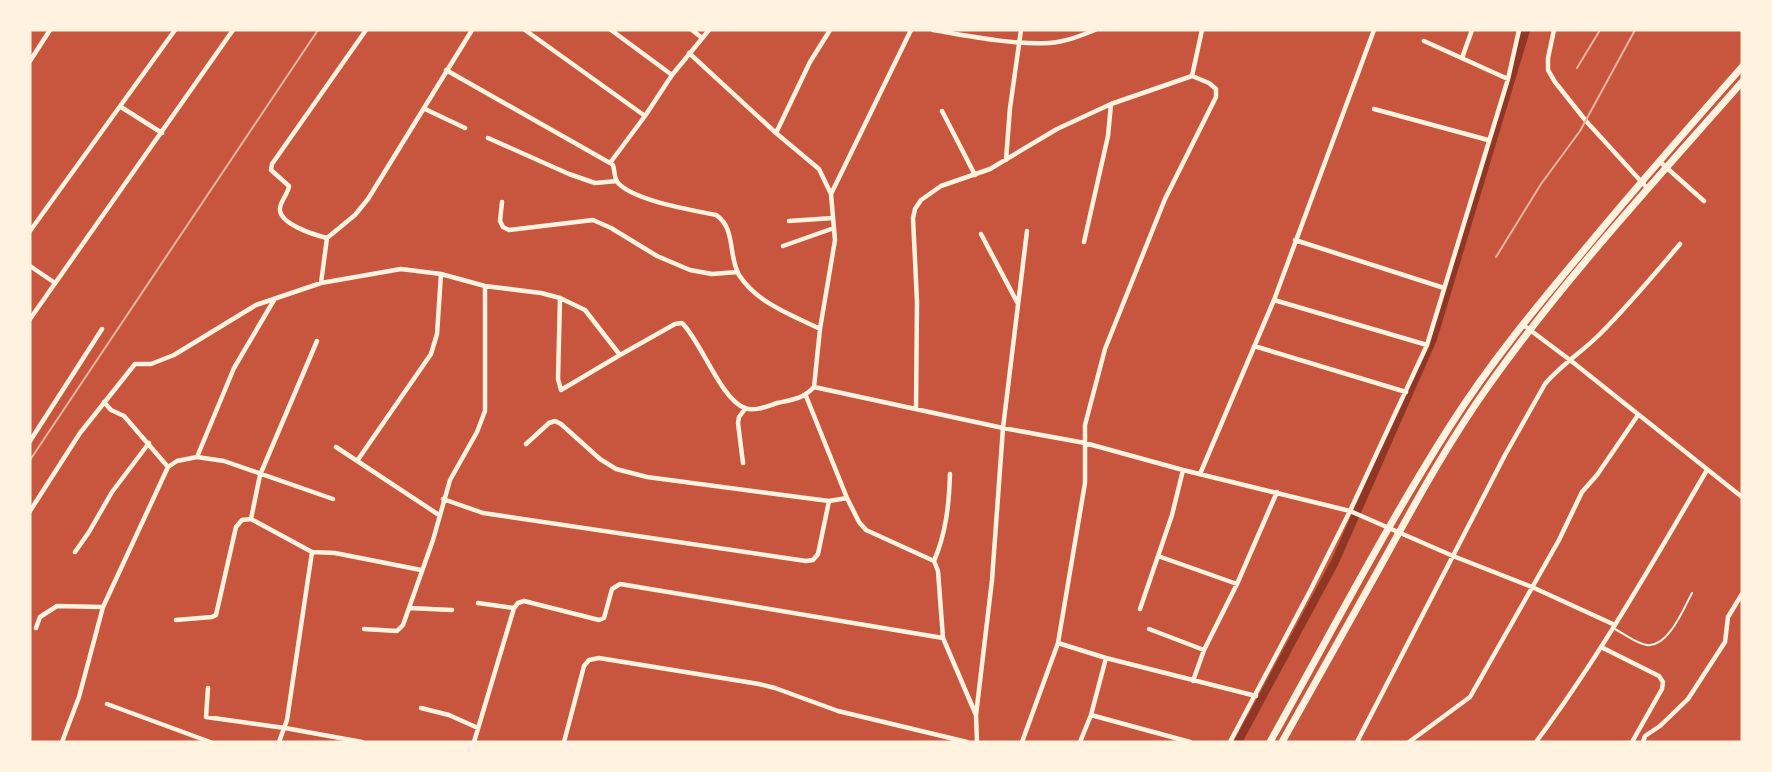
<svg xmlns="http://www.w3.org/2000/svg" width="1772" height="772" font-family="Barlow,sans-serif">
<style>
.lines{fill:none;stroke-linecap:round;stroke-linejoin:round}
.canal{stroke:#8f3625;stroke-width:8}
.service{stroke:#fff3e0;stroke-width:2}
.minor{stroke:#fff3e0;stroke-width:4.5}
.primary{stroke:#fff3e0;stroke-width:7}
.rail{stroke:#e9b49f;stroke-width:2}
</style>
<rect width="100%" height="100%" fill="#c8553d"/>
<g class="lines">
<path class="canal" d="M 1238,742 L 1335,562 L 1433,339 L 1526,30"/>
<path class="service" d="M 1613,628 C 1623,633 1637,644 1647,645 C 1668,648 1684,608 1692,593"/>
<path class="minor" d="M 525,30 L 645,116
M 611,30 L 672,75
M 692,30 L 702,38
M 709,30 L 672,75 L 645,116 L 610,163 L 613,165 C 615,171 614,179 618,183 C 635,201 692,210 716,215 C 736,228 728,256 739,275 C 757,303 792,315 820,329
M 933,30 C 969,36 1013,45 1049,43 C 1065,42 1080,36 1095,30
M 1554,30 L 1548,58 L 1548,70 L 1555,82 L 1586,121 L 1648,189
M 1424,41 L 1508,79
M 689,53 L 776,133
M 1462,58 L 1472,30
M 30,61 L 50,30
M 446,70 L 610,163
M 1192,76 L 1202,30
M 121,107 L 162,133
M 425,109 L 465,128
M 1374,109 L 1488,140
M 942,111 L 975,175
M 488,138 L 569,174 L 595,183 L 617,181
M 1006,160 L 1010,108 L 1021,30
M 1659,161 L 1704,201
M 831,194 L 911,30
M 502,202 L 500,221 L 503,227 L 509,230 L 593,220 L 611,228 L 657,256 L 690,270 L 712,274 L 738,272
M 789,221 L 833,218
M 30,231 L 175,30
M 981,234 L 1017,302
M 327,238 C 315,235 278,224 280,208 C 281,200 288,194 289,186 L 271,170 L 272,164 L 366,30
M 327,238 L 355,215 L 368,199 L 472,30
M 1295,240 L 1444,288
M 1084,242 L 1108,136 L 1111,104
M 783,246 L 834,228
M 30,266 L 55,283
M 321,283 L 327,238
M 560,298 L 558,379 L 561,390 L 620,355
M 1274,300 L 1427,345
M 30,319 L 233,30
M 1522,324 L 1570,360 L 1742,497
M 1254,346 L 1406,392
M 814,387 L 820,329 L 835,240 L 831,194 L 819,169 L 776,133 L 810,62 L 830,30
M 806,396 L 847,498 L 859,522 L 866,530 L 934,561 L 938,571 L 943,638 L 976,715 L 977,742
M 104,402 L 111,410 L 124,416 L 168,467
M 916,408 L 917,302 L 913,218 L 915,209 L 921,200 L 941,186 L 990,169 L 1057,129 L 1111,104 L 1192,76 L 1209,83 L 1216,89 L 1216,97 L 1165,199 L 1105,349 L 1085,425 L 1085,483 L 1058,643 L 1022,742
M 30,441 L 102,329
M 526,444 L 549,423 L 555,421 L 561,424 L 600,459 L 616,469 L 647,477 L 829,501 L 847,498
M 336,447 L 439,515
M 197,457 L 224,461 L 333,499
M 357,461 L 431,354 L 437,334 L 441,274
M 743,463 L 738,423 L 739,417 L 745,409
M 1200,474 L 1274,300 L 1374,30
M 443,499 L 483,513 L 806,561 L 813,560 L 818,554 L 829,501
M 30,511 L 80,433 L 135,364 L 151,364 L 174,355 L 256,305 L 321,283 L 401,269 L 441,274 L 485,286 L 541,293 L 560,298 L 585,310 L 620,355 L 675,324 L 682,323 C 701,341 721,400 745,408 C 754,412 768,406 777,403 C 792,400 803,399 814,387 L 1003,428 L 1085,443 L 1183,470 L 1350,511 L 1453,556 L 1532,587 L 1615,625
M 75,552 L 89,532 L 112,492 L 149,443
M 312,552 L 335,553 L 421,570
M 1158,556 L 1237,584
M 934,561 C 946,533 949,505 950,474
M 478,603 L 514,608
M 409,608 L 452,610
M 1140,609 L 1172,515 L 1183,470
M 176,620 L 212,617 L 216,615 L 236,527 L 242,520 L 251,519
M 36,628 L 40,617 L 57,606 L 103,607
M 364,629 L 397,631 L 403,625 L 433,540 L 450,480 L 477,432 L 485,411 L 485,286
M 1149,629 L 1204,650
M 1058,643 L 1106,658 L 1256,696
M 1601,647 L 1659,676 L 1663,682 L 1662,689 L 1632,742
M 1193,681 L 1204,650 L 1237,584 L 1277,492
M 208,688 L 206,717 L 285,728 L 362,742
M 107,704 L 210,742
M 421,708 L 449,715 L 478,728
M 976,715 L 992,580 L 1003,428 L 1027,231
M 1091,715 L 1190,742
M 62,742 L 79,697 L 103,607 L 168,467 L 177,461 L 197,457 L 234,368 L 274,300
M 279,742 L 287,720 L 312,552 L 251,519 L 260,475 L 317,341
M 474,742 L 514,608 L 518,603 L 524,601 L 599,620 L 604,618 L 612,589 L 620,584 L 943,638
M 564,742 L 584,666 L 589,660 L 599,658 L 759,684 L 775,688 L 838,711 L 967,742
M 1080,742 L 1091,715 L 1106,658
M 1230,742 L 1310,591 L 1350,511 L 1427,345 L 1508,79 L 1519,30
M 1357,742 L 1505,455 L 1545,384 C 1561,365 1582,352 1600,334 C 1628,306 1654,275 1680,244
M 1409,742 L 1470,697 L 1559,540 L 1582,492 L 1597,475 L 1638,415
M 1536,742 C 1600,656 1653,562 1707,470
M 1643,742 L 1645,736 L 1660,726 L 1688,699 L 1725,642 L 1728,617 L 1742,594"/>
<path class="primary" d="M 1270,742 C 1329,637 1385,528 1450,426 C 1490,363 1537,306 1585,249 C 1636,187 1689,127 1742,67
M 1282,742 C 1313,687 1344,632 1375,576 C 1411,511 1446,445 1489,385 C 1565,278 1655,181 1742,82"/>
<path class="rail" d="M 1577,68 L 1600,30
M 1496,257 L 1541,184 L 1580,131 L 1635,30
M 30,460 L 318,30"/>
</g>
<rect width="1772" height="772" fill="none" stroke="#fff3e0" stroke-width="63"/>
</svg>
